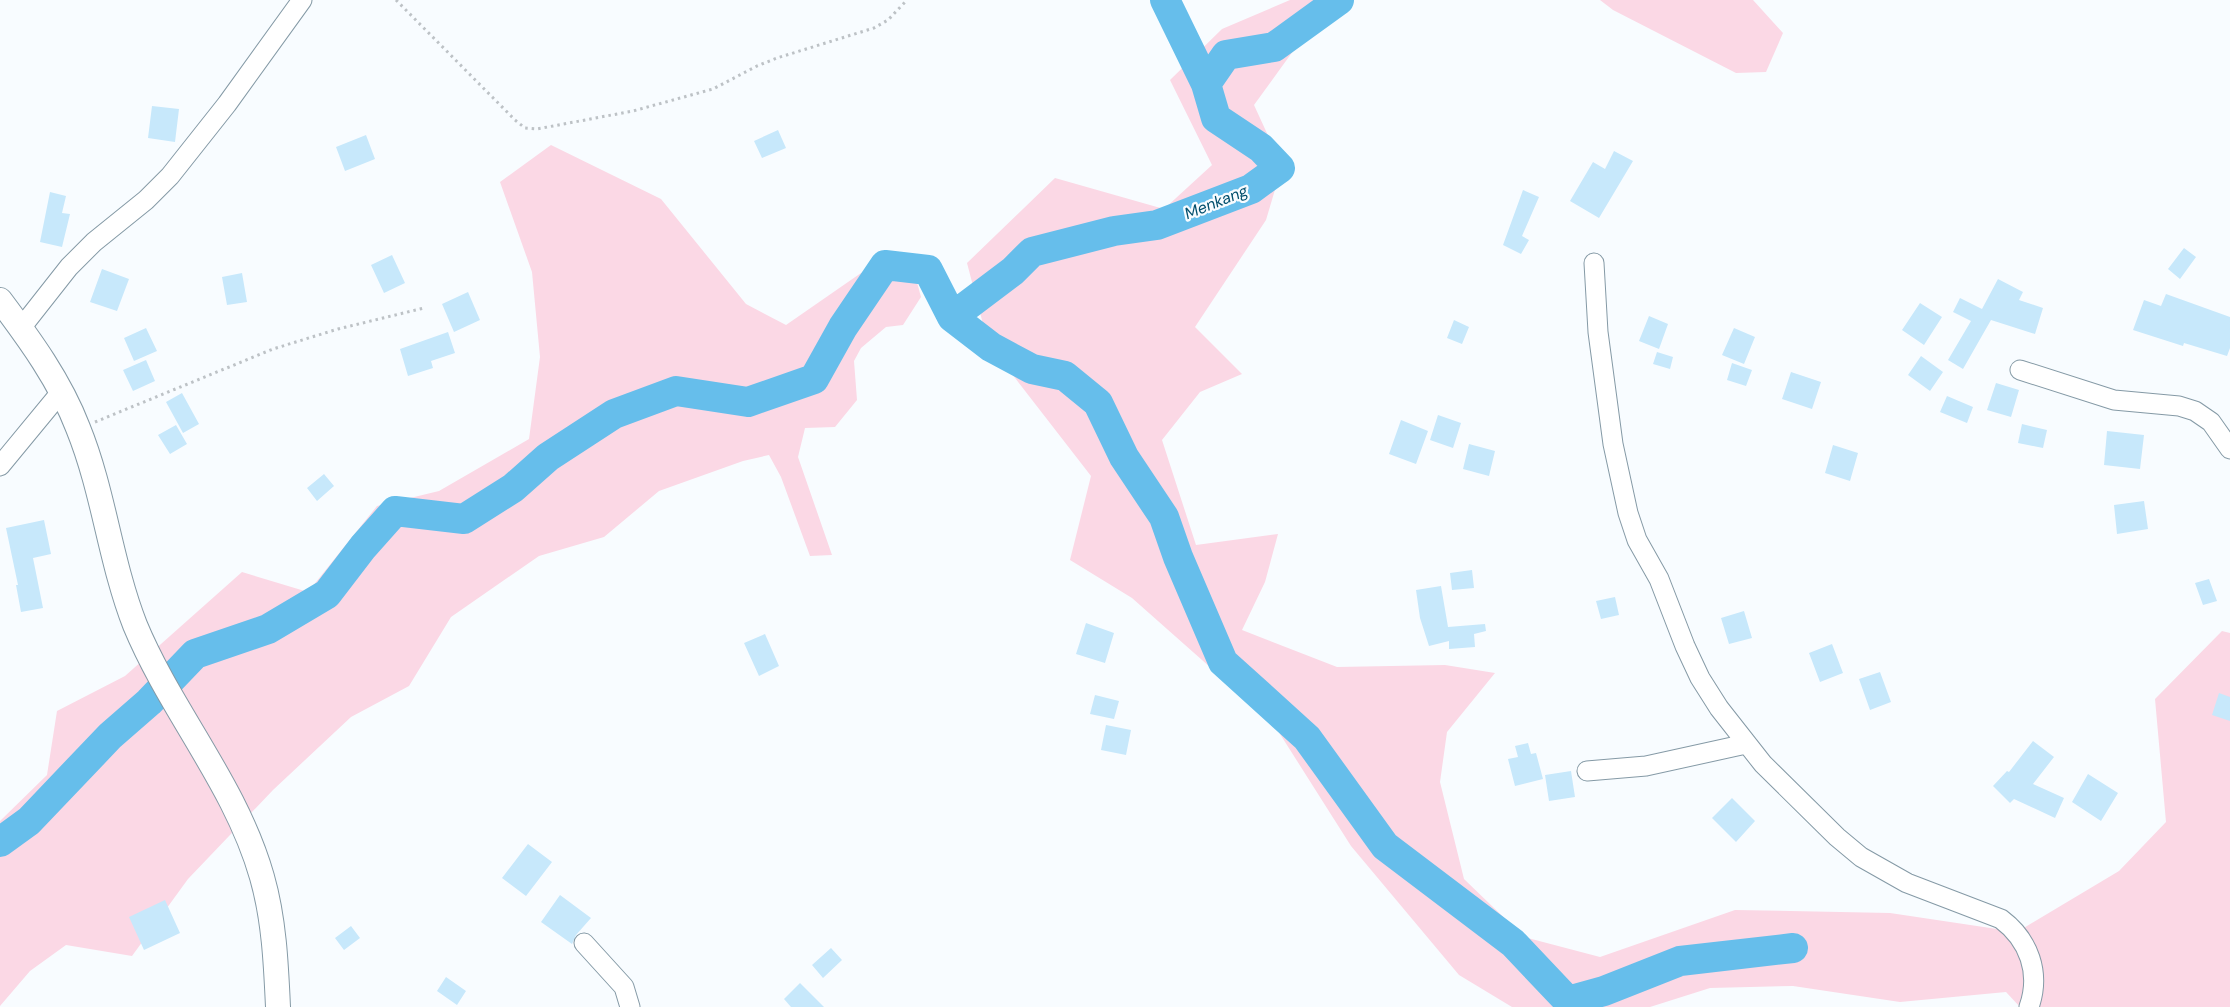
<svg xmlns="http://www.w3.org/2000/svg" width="2230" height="1007" font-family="'DM Sans',sans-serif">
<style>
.green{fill:#fbd8e5}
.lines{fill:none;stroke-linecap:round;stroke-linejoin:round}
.river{stroke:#66beeb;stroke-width:30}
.building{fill:#c7e8fb}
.minor-casing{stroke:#859aa6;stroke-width:21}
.major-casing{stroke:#859aa6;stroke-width:26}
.path{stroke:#bdc2c6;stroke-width:3;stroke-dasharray:2.5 4;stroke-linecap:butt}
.minor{stroke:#fff;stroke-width:19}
.major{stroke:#fff;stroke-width:24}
.labels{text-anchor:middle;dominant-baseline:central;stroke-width:4.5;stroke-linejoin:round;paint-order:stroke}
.water-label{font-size:16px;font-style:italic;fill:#024f6d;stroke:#f8fcff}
</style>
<rect width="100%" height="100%" fill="#f8fcff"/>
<path class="green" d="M 1290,0 L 1346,0 L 1296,47 L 1254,105 L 1282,166 L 1266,220 L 1195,327 L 1242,374 L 1200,392 L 1162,440 L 1196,545 L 1278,534 L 1265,582 L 1242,630 L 1337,667 L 1445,665 L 1495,673 L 1447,732 L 1440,782 L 1464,879 L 1524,937 L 1600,957 L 1735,910 L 1890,913 L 2017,932 L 2119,871 L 2166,822 L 2155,699 L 2222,631 L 2230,633 L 2230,1007 L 2020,1007 L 2006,992 L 1900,1002 L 1793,986 L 1710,988 L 1650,1007 L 1512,1007 L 1459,975 L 1351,846 L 1273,723 L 1132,598 L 1070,560 L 1091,476 L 988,343 L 967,263 L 1055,178 L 1164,209 L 1212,165 L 1170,80 L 1222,29 Z
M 1600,0 L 1753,0 L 1783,33 L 1766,72 L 1736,73 L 1613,10 Z
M 551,145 L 661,199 L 746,304 L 786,325 L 861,273 L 912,264 L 921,297 L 903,325 L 886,327 L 861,348 L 854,361 L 857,400 L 835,427 L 805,428 L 798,457 L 832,555 L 810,556 L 781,477 L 769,455 L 743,461 L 659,491 L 604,537 L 539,556 L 451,617 L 409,686 L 351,717 L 273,790 L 188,879 L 132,956 L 66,945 L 30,971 L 0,1006 L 0,821 L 47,775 L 57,711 L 125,676 L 242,572 L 308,592 L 377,506 L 439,491 L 529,439 L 540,357 L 532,272 L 500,182 Z"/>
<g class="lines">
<path class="river" d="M 1165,0 L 1206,84
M 952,317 L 1013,271 L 1032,252 L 1114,231 L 1157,225 L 1251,189 L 1280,168 L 1261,148 L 1216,118 L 1206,84 L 1226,55 L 1274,47 L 1339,0
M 0,842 L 29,821 L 110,736 L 149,702 L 195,654 L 268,629 L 327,594 L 363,547 L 395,511 L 464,519 L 513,488 L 548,457 L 614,414 L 676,391 L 748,402 L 814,379 L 843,327 L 885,265 L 928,270 L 952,317 L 991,347 L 1032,369 L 1065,376 L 1098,403 L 1124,457 L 1164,517 L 1178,557 L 1223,662 L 1307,738 L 1385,846 L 1513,943 L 1568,1001 L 1604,991 L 1680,961 L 1793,948"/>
</g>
<path class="building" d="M 152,106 L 179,109 L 175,142 L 148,138 Z
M 778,130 L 786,148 L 762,158 L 754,141 Z
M 366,135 L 375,159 L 345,171 L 336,147 Z
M 1614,151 L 1633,161 L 1599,218 L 1570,201 L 1593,162 L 1605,169 Z
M 1523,190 L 1539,197 L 1522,236 L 1529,240 L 1521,254 L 1503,245 Z
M 50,192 L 66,196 L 62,213 L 70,214 L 62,247 L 40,242 Z
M 2184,248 L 2196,257 L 2180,279 L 2168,269 Z
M 392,255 L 405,283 L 384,293 L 371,265 Z
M 102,269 L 129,279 L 117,311 L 90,302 Z
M 242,273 L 247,302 L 227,305 L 222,277 Z
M 1998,279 L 2023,292 L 2019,300 L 2043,308 L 2035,334 L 1991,320 L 1963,369 L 1948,360 L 1971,321 L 1953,312 L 1960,298 L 1982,309 Z
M 468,292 L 480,320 L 454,332 L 442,304 Z
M 2166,294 L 2230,317 L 2230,348 L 2227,356 L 2184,343 L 2183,346 L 2133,330 L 2144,300 L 2161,306 Z
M 1920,303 L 1942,317 L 1924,345 L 1902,330 Z
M 1649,316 L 1668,324 L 1659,349 L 1639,341 Z
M 1454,320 L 1469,327 L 1462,344 L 1447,338 Z
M 146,328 L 157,351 L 134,361 L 124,338 Z
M 1734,328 L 1755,337 L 1744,364 L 1722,355 Z
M 448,332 L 455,353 L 431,361 L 433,368 L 408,376 L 400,349 Z
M 1657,352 L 1673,357 L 1670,369 L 1653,364 Z
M 1921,356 L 1943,372 L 1930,391 L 1908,375 Z
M 146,360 L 155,381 L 133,391 L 123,370 Z
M 1732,363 L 1752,370 L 1746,386 L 1727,380 Z
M 1791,372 L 1821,382 L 1812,409 L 1782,399 Z
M 1996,383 L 2019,390 L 2011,417 L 1987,410 Z
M 182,393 L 199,424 L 183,433 L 166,402 Z
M 1947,396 L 1973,407 L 1967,423 L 1940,412 Z
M 1438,415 L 1461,423 L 1453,448 L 1430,440 Z
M 1401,420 L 1428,431 L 1416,464 L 1389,454 Z
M 2022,424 L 2047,430 L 2043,448 L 2018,443 Z
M 176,425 L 187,444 L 170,454 L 158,435 Z
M 2107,431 L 2144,435 L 2140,469 L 2104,465 Z
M 1469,444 L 1495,451 L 1489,476 L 1463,469 Z
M 1833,445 L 1858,453 L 1850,481 L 1825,473 Z
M 324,474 L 334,486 L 317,501 L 307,488 Z
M 2144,501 L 2148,529 L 2117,534 L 2114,505 Z
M 44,520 L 51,554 L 33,558 L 43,608 L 21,612 L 16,585 L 18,585 L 6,528 Z
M 1472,570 L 1474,588 L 1452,590 L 1450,573 Z
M 2209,579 L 2217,601 L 2203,605 L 2195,583 Z
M 1441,586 L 1448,627 L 1485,624 L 1486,631 L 1474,634 L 1475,647 L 1449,649 L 1449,641 L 1429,646 L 1420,618 L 1416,590 Z
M 1615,597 L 1619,615 L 1601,619 L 1596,601 Z
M 1744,611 L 1752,638 L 1729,644 L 1721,618 Z
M 1086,623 L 1114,633 L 1105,663 L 1076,654 Z
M 765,634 L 779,666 L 759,676 L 744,643 Z
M 1832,644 L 1843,673 L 1820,682 L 1809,653 Z
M 1880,672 L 1891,702 L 1870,710 L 1859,679 Z
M 2219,693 L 2230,697 L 2230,721 L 2212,715 Z
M 1095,695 L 1119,701 L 1114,719 L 1090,714 Z
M 1106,725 L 1131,730 L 1126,755 L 1101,750 Z
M 2033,741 L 2054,757 L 2033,784 L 2064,798 L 2055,818 L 2014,799 L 2010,803 L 1993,786 L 2007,771 L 2009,772 Z
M 1528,743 L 1531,754 L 1536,753 L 1543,779 L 1515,786 L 1508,759 L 1518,757 L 1515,746 Z
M 1571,771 L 1575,797 L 1549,801 L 1545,775 Z
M 2088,774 L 2118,793 L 2101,821 L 2072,802 Z
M 1732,798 L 1755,821 L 1736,842 L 1712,818 Z
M 528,844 L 552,862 L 526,896 L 502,878 Z
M 560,895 L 591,918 L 576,935 L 572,944 L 541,922 Z
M 165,900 L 180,933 L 144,950 L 129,917 Z
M 351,926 L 360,938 L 344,950 L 335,938 Z
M 831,948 L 842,960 L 823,978 L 812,965 Z
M 446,977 L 466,991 L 457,1005 L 437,991 Z
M 800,983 L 824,1007 L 791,1007 L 784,999 Z"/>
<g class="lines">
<defs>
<path id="minor" d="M 1594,263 L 1598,332 L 1613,444 L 1628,513 L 1637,540 L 1659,579 L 1685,646 L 1700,678 L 1719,708 L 1763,764 L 1837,837 L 1861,857 L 1907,883 L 2001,919 C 2029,940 2041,973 2029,1007
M 21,328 L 69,267 L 94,242 L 146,200 L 170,176 L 227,104 L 302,0
M 2020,370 L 2114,400 L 2179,406 L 2195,411 L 2211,422 L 2230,449
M 0,466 L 61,392
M 1587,771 L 1646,766 L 1746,744
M 584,943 L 624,987 L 630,1007"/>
<path id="major" d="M 0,300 C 30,340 60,381 78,428 C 104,492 110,561 135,625 C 171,712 236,785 262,877 C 274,919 276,963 278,1007"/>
</defs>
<use href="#minor" class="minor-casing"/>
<use href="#major" class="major-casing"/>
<path class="path" d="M 396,0 L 515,120 L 525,128 L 537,129 L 633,111 L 713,89 L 757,66 L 777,58 L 874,28 L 888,20 L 907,0
M 95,422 L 273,349 L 338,329 L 424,308"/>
<use href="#minor" class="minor"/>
<use href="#major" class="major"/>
</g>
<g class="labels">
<g class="water-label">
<text transform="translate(1216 202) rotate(-22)">Menkang</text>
</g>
</g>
</svg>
